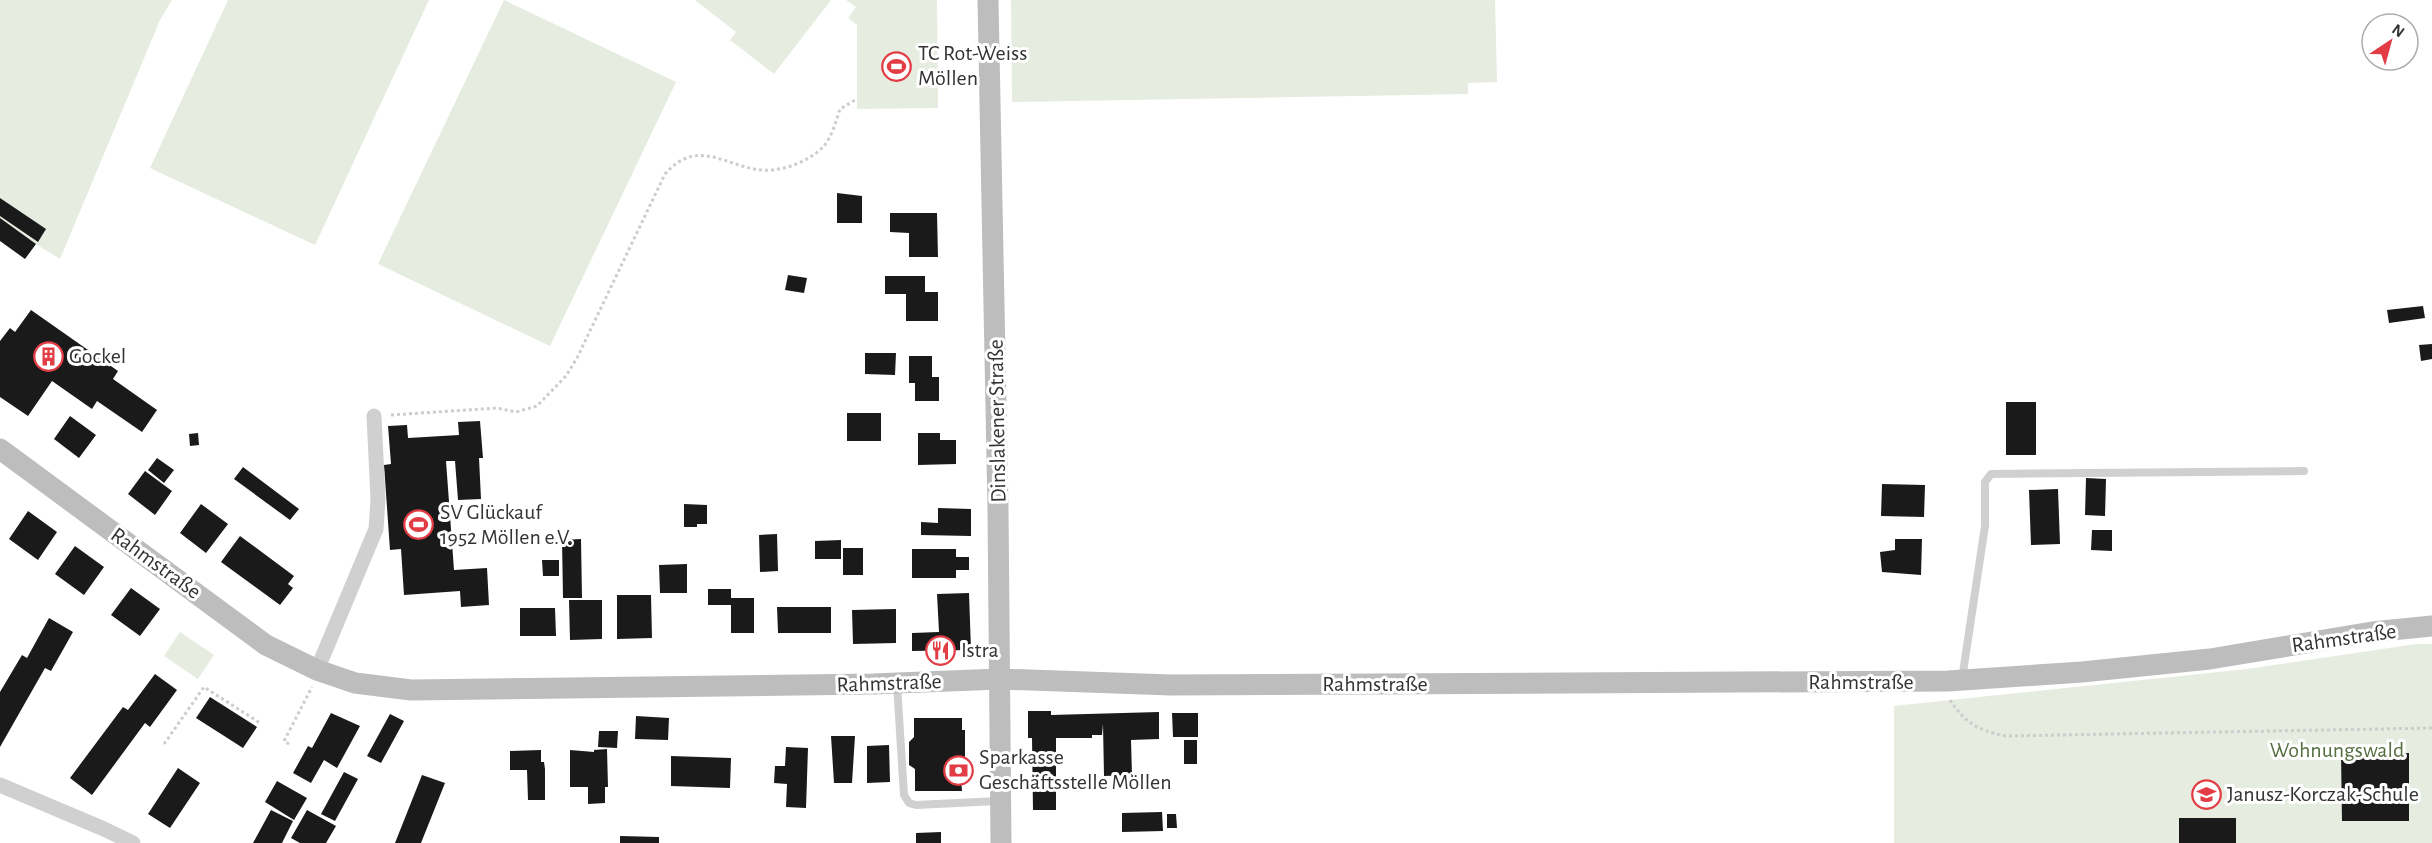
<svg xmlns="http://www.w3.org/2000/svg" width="2432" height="843" font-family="'Alegreya Sans',sans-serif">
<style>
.green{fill:#e6ecdf}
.building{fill:#1a1a1a}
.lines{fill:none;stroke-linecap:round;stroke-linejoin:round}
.path{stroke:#cdcdcd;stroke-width:3;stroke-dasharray:3 3;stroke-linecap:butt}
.service{stroke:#d0d0d0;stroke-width:8}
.minor{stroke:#d0d0d0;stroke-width:15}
.secondary{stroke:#bdbdbd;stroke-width:21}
.labels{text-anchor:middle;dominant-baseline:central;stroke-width:6;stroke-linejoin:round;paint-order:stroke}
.poi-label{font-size:22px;fill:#333;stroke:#fff;text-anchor:start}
.street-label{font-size:22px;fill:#333;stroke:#fff}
.park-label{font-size:22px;fill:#556f40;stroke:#fff}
</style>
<rect width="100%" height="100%" fill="#fff"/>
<path class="green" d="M 0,0 L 172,0 L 160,20 L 60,259 L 0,222 Z
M 228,0 L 429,0 L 315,245 L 150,168 Z
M 504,0 L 676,82 L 550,346 L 378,264 Z
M 695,0 L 831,0 L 774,74 L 730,40 L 736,32 Z
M 846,0 L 937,0 L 938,108 L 857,109 L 857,25 L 848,18 L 856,7 Z
M 1011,0 L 1495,0 L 1497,82 L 1468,83 L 1468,94 L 1012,102 Z
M 180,632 L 214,655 L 198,679 L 164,656 Z
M 2416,644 L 2432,644 L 2432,843 L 1894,843 L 1894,706 L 2247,669 Z"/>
<path class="building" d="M 837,193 L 862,196 L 862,223 L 837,223 Z
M 0,198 L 46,229 L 38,242 L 0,216 Z
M 890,213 L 937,213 L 938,257 L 909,257 L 909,233 L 890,232 Z
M 0,218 L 36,244 L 25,259 L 0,241 Z
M 788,275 L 807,278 L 804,293 L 785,290 Z
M 885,276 L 925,276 L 925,292 L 938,292 L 938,321 L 906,321 L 906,294 L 885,294 Z
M 2423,306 L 2425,318 L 2389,323 L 2387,310 Z
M 31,310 L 118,371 L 113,379 L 157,410 L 142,432 L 97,401 L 92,409 L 52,381 L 28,416 L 0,397 L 0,341 L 10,328 L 15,332 Z
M 2432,344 L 2432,359 L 2421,361 L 2419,345 Z
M 865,353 L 896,353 L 895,375 L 865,374 Z
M 909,356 L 932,356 L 932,377 L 939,377 L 939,401 L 915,401 L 915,383 L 909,383 Z
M 2006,402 L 2036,402 L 2036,455 L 2006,455 Z
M 847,413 L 881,413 L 881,441 L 847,441 Z
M 70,416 L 96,435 L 79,458 L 54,439 Z
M 480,421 L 483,458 L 479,458 L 481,499 L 458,500 L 455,461 L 446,461 L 454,570 L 487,568 L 489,605 L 461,607 L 460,591 L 404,595 L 401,549 L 390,550 L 384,465 L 391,464 L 388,426 L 407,425 L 408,438 L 459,435 L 458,422 Z
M 198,433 L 199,445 L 190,446 L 189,434 Z
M 918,433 L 940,433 L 940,440 L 956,440 L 956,464 L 918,465 Z
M 157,458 L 174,470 L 164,483 L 148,470 Z
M 243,467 L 299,509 L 290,520 L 234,479 Z
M 145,471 L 172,491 L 155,515 L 128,494 Z
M 2086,478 L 2106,479 L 2105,516 L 2085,515 Z
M 1882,484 L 1925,485 L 1924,517 L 1881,516 Z
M 2058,489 L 2060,544 L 2031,545 L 2029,490 Z
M 201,504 L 228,524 L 206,553 L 180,533 Z
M 684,504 L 707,505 L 707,524 L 697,524 L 697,527 L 684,527 Z
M 938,508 L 971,509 L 971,536 L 921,535 L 921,522 L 938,523 Z
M 28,511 L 57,532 L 38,560 L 9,539 Z
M 2092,530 L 2112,530 L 2112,551 L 2091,550 Z
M 777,534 L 778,571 L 760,572 L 759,535 Z
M 240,536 L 294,576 L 288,584 L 293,588 L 280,605 L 221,562 Z
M 581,539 L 582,598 L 563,598 L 562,540 Z
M 1895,539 L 1922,539 L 1921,575 L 1882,572 L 1880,552 L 1895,550 Z
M 841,540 L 841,559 L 815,559 L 815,541 Z
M 75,546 L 104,567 L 84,595 L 55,574 Z
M 843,548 L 863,548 L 863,575 L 843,575 Z
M 912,549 L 956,549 L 956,557 L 969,557 L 969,570 L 956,570 L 956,578 L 912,578 Z
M 542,560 L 559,560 L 559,576 L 543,576 Z
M 687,564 L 687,593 L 660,593 L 659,565 Z
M 131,588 L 160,609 L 140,636 L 111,615 Z
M 708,589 L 731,589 L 731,598 L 754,598 L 754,633 L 731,633 L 731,605 L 708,605 Z
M 969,593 L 971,650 L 912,651 L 912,633 L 939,632 L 937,594 Z
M 617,595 L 651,595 L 652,638 L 617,639 Z
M 569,600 L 602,600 L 602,639 L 570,640 Z
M 777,607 L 831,607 L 831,633 L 778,633 Z
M 520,608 L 555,608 L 556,636 L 520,636 Z
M 896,609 L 896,643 L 853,644 L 852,610 Z
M 49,618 L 73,632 L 51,671 L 45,668 L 0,747 L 0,692 L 22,655 L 27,658 Z
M 155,674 L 177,690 L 150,727 L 145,723 L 92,795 L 70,778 L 123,707 L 128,710 Z
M 210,697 L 257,727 L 243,748 L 196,718 Z
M 1028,711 L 1051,711 L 1051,715 L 1159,712 L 1159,739 L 1131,740 L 1132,775 L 1104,776 L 1103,724 L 1102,735 L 1092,735 L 1092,738 L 1056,738 L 1056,810 L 1033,810 L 1032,738 L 1028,738 Z
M 331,713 L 360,726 L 337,768 L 324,760 L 311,783 L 293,773 L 308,746 L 312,748 Z
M 1172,713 L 1198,713 L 1198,737 L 1173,737 Z
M 390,714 L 404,721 L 381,763 L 367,756 Z
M 636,716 L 669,718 L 668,740 L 635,739 Z
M 914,718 L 962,718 L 962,730 L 965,730 L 965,779 L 961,779 L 962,791 L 915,791 L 915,769 L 909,765 L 909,742 L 914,737 Z
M 599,731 L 618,731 L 617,748 L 598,747 Z
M 831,736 L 855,736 L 852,783 L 834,783 Z
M 1184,740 L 1197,740 L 1197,764 L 1184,764 Z
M 889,745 L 890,782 L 867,783 L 867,746 Z
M 786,747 L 808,748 L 806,808 L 786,807 L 787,784 L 774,783 L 775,766 L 785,766 Z
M 607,749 L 608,787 L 605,787 L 605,803 L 588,804 L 588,787 L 570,787 L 570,750 L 594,752 L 594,750 Z
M 541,750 L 541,762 L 544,762 L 545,769 L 545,800 L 528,800 L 527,770 L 510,770 L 510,751 Z
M 2341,753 L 2409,753 L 2409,821 L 2342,821 Z
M 671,756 L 731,758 L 730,788 L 671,786 Z
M 178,768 L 200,783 L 170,828 L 148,814 Z
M 344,772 L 358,779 L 335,821 L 321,814 Z
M 422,775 L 445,783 L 421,843 L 395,843 Z
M 277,781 L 307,798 L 294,820 L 265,802 Z
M 271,810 L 293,821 L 282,843 L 253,843 Z
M 307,810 L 336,826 L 326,843 L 300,843 L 291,838 Z
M 1162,812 L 1163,831 L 1122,832 L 1122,813 Z
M 1167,814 L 1176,814 L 1177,828 L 1167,828 Z
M 2179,818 L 2236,818 L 2236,843 L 2179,843 Z
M 941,832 L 941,843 L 916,843 L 916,833 Z
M 620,836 L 659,837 L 659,843 L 620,843 Z"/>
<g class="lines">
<path class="path" d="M 391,415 L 497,408 L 516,412 L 537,406 L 566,376 L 577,358 L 665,174 C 695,140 720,162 754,169 C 777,174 807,163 823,147 C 832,137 836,121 840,109 L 857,99
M 1950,700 C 1966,724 1978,730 2005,736 L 2432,728
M 164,744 L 204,687 L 260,723
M 289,744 L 284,741 L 312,687"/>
<path class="service" d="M 1962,679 L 1985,526 L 1985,482 L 1991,474 L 2304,471
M 897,685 L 904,795 L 909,803 L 916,805 L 998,801"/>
<path class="minor" d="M 317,670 L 376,529 L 378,499 L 374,416
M 0,785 L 104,829 L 133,843"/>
<path class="secondary" d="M 988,0 L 998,509 L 1001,843
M 0,449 L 266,645 L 317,670 L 355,683 L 411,690 L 873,684 L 1000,679 L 1171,685 L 1948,681 L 2082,672 L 2210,659 L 2372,632 L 2432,626"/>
</g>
<defs>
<symbol id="stadium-ring" viewBox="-11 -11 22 22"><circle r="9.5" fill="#fff" stroke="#e23d45" stroke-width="1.5"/><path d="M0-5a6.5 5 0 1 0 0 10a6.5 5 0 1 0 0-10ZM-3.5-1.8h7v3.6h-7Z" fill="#e23d45"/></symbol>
<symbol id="building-ring" viewBox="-11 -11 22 22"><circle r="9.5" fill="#fff" stroke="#e23d45" stroke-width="1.5"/><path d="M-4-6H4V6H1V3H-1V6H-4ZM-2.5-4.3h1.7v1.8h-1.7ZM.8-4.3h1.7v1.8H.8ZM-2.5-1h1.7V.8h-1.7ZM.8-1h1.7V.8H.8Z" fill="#e23d45"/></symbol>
<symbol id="restaurant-ring" viewBox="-11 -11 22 22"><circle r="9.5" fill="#fff" stroke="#e23d45" stroke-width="1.5"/><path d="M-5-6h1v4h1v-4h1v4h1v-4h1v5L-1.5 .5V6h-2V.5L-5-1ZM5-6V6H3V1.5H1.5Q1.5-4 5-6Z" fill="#e23d45"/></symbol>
<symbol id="bank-ring" viewBox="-11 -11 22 22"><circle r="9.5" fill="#fff" stroke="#e23d45" stroke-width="1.5"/><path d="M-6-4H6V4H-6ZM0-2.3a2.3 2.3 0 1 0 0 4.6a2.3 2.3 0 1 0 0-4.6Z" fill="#e23d45"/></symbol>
<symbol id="school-ring" viewBox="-11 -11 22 22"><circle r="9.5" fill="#fff" stroke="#e23d45" stroke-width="1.5"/><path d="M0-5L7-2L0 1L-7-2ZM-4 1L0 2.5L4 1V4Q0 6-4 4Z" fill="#e23d45"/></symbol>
</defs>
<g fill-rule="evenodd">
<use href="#stadium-ring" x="880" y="50" width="33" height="33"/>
<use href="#building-ring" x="32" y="340" width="33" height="33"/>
<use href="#stadium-ring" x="402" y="508" width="33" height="33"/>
<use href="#restaurant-ring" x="924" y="634" width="33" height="33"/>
<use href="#bank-ring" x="942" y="754" width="33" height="33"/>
<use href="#school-ring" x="2190" y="778" width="33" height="33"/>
</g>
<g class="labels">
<g class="poi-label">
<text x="918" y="53">TC Rot-Weiss<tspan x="918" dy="25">Möllen</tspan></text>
<text x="69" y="356">Gockel</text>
<text x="440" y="512">SV Glückauf<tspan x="440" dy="25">1952 Möllen e.V.</tspan></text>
<text x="961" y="650">Istra</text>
<text x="979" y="757">Sparkasse<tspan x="979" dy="25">Geschäftsstelle Möllen</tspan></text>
<text x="2227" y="794">Janusz-Korczak-Schule</text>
</g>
<g class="street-label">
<text transform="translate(997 421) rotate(-91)">Dinslakener Straße</text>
<text transform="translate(156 563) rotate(36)">Rahmstraße</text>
<text transform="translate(2344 638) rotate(-8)">Rahmstraße</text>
<text x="1861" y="682">Rahmstraße</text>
<text transform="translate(889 683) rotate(-2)">Rahmstraße</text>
<text x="1375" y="684">Rahmstraße</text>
</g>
<g class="park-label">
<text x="2337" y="750">Wohnungswald</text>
</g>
</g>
<g transform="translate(2390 42) rotate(36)"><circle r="28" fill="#ffffff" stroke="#adadad" stroke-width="1.5"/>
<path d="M0-4.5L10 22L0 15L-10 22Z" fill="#e23d45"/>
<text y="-9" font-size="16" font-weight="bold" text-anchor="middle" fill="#333333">N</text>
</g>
</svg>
